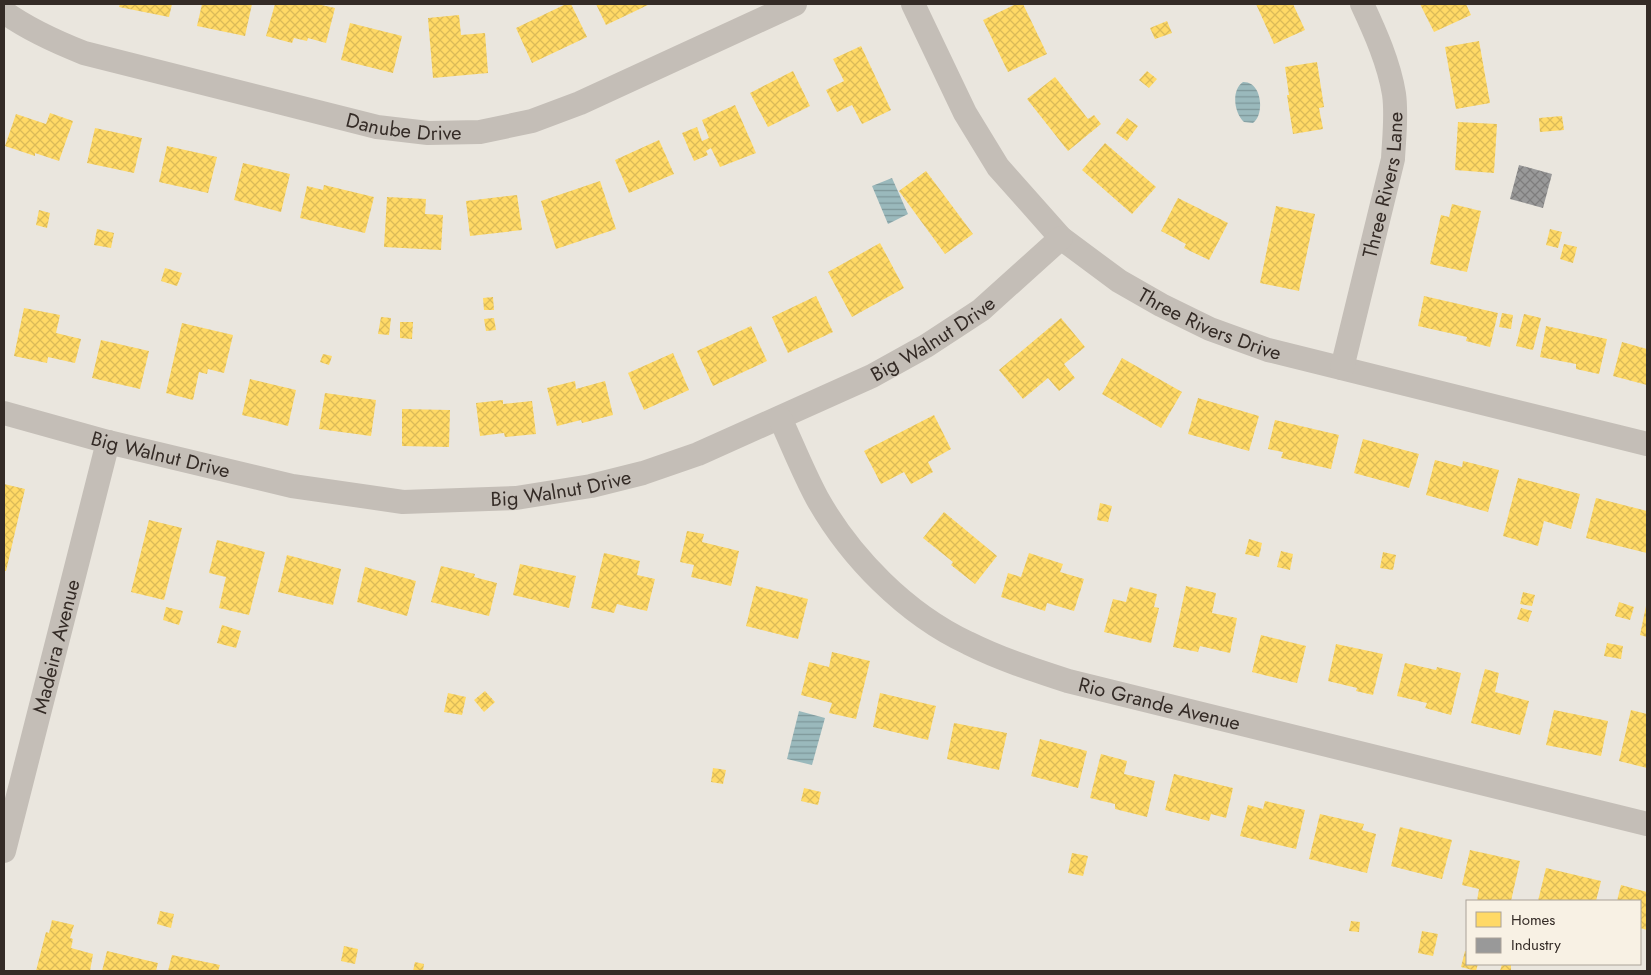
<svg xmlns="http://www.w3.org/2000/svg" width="1651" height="975" font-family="Jost,sans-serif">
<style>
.water{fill:url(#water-rules)}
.homes{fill:url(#homes-cross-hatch)}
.industry{fill:url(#industry-cross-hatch)}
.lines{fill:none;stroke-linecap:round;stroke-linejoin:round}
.minor{stroke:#c4beb7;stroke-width:24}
.labels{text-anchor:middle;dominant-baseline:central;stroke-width:5;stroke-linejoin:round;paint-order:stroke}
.street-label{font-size:20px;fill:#342b26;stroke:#f8f1e4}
</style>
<defs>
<pattern id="water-rules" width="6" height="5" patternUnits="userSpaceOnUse" patternTransform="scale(1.25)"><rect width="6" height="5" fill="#9ab9bc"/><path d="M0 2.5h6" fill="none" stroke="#7e9799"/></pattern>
<pattern id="homes-cross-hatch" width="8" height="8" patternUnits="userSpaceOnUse" patternTransform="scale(1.25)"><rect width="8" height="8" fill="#ffd966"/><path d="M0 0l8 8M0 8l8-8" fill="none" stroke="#dbba58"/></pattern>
<pattern id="industry-cross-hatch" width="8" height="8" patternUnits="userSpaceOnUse" patternTransform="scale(1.25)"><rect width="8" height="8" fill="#999"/><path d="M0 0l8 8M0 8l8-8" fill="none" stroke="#7e7d7d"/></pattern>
</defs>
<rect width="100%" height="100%" fill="#eae6de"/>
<path class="water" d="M 1243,82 C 1262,81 1265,114 1253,123 L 1244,122 C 1234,113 1231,90 1243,82 Z
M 892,178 L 908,214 L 888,224 L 872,186 Z
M 799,711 L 825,718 L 812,765 L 787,759 Z"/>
<path class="homes" d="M 120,4 L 172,4 L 169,17 L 119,7 Z
M 202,4 L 252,4 L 245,36 L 197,26 Z
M 275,4 L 317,4 L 335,8 L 326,43 L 308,38 L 307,41 L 294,38 L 292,43 L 266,36 Z
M 566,4 L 571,4 L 587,37 L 532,63 L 516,28 Z
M 596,4 L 650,4 L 606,25 Z
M 1016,4 L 1023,4 L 1047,54 L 1008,72 L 983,20 Z
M 1256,4 L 1293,4 L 1305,30 L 1274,44 Z
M 1420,4 L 1466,4 L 1471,15 L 1434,32 Z
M 459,15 L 461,35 L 485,33 L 488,73 L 433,78 L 428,18 Z
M 1167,21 L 1172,33 L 1155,39 L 1150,28 Z
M 350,23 L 402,36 L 393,73 L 341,60 Z
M 1479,41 L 1490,103 L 1456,109 L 1445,47 Z
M 861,46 L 891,110 L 862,124 L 852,105 L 837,112 L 826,90 L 844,81 L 833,59 Z
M 1317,62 L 1324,107 L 1319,108 L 1323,129 L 1293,134 L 1287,95 L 1289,95 L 1285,67 Z
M 793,71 L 810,106 L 768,127 L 750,93 Z
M 1147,71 L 1157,79 L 1149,88 L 1139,80 Z
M 1055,77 L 1088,119 L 1094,115 L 1101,124 L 1068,151 L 1027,99 Z
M 735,105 L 756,153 L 720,167 L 711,148 L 706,151 L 708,155 L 694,161 L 682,133 L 697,127 L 702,141 L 709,138 L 702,120 Z
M 50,113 L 73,121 L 59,161 L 35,153 L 35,156 L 5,146 L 16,114 L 46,124 Z
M 1562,116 L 1564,130 L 1540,132 L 1539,118 Z
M 1127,118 L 1138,126 L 1127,141 L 1116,133 Z
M 1458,122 L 1497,124 L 1494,173 L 1455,170 Z
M 95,128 L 142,138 L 134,173 L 87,163 Z
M 659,140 L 674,174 L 629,193 L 615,160 Z
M 1105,143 L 1156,187 L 1132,214 L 1082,170 Z
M 167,146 L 217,157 L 208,193 L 159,182 Z
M 243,163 L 290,174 L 281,212 L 234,200 Z
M 926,171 L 973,234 L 945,254 L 899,191 Z
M 600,181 L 616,229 L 556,249 L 541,201 Z
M 324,185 L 374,197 L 365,233 L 300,218 L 307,186 L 323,190 Z
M 517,195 L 522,230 L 470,236 L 466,201 Z
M 387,197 L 426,199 L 425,214 L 443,215 L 441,250 L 384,247 Z
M 1178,198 L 1228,223 L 1209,260 L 1184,248 L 1186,244 L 1161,231 Z
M 1452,204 L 1481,211 L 1467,272 L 1430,264 L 1441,215 L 1449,217 Z
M 1276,206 L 1315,214 L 1299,291 L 1260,283 Z
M 39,210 L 50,213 L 47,228 L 36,225 Z
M 97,229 L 114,233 L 111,248 L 94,245 Z
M 1550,229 L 1562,232 L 1558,248 L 1546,245 Z
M 880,243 L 904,288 L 852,317 L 828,272 Z
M 1564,244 L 1577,247 L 1573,263 L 1560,259 Z
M 165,268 L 182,273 L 177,286 L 161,281 Z
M 816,296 L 833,332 L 788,353 L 772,317 Z
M 1424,296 L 1498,313 L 1490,347 L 1466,341 L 1467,337 L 1418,326 Z
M 493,297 L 494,310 L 484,310 L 483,298 Z
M 24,308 L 60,315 L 56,333 L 81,339 L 75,363 L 48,357 L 47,363 L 14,356 Z
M 1502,313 L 1513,315 L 1511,329 L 1499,327 Z
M 1524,314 L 1541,318 L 1533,350 L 1516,346 Z
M 381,317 L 391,318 L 389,335 L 378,334 Z
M 494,318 L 496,330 L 486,331 L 484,319 Z
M 1061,318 L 1085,347 L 1064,364 L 1075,378 L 1059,391 L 1048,378 L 1023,399 L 999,370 Z
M 400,322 L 413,322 L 412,339 L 400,338 Z
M 182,323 L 233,335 L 224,373 L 208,369 L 207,374 L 199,372 L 193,400 L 166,393 Z
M 751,326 L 767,361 L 713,386 L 697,351 Z
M 1546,326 L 1607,339 L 1599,374 L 1576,369 L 1576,364 L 1540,357 Z
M 101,340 L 149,351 L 140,389 L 92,378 Z
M 1622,342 L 1647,349 L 1647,385 L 1613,376 Z
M 673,353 L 689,390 L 644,410 L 628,373 Z
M 323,354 L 332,356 L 329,365 L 320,362 Z
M 1122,358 L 1182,392 L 1161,428 L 1102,394 Z
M 250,379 L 296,390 L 288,426 L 242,415 Z
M 575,381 L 576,389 L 605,381 L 613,415 L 582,423 L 581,420 L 557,426 L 547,388 Z
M 325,393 L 376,400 L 371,436 L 319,429 Z
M 1198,398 L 1259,416 L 1249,451 L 1188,434 Z
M 503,400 L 503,404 L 532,401 L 536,434 L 505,437 L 504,433 L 480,436 L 476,403 Z
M 402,409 L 450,410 L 449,447 L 402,446 Z
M 934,415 L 951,449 L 928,462 L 933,472 L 911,484 L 904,472 L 881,484 L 864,451 Z
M 1275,420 L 1339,435 L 1331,469 L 1281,458 L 1283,452 L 1268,449 Z
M 1363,439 L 1419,454 L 1409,488 L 1354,473 Z
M 1435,460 L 1462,467 L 1463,461 L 1499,470 L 1488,512 L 1426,495 Z
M 1518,478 L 1580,494 L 1571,529 L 1544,521 L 1538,546 L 1503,536 Z
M 4,484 L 25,489 L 6,571 L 4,571 Z
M 1596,498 L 1647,511 L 1647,553 L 1586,538 Z
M 1100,503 L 1112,506 L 1108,522 L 1097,520 Z
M 944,512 L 997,556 L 975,584 L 951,565 L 953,562 L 923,538 Z
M 149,520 L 182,528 L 164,600 L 131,592 Z
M 687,531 L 704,534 L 702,542 L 739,551 L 731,586 L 691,577 L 694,565 L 680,562 Z
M 1249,539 L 1262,543 L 1259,557 L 1245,554 Z
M 217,540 L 265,552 L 249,615 L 219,608 L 226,577 L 209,573 Z
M 1281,551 L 1293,554 L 1290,570 L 1277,567 Z
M 1383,552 L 1396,555 L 1393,570 L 1380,568 Z
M 604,553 L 640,561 L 637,575 L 655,579 L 647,611 L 617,604 L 614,613 L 591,608 Z
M 1029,553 L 1063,564 L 1060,572 L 1084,579 L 1074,611 L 1047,603 L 1045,611 L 1001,597 L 1008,573 L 1021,577 Z
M 287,555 L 341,569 L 333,605 L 278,592 Z
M 520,564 L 576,576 L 569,608 L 513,595 Z
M 441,566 L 475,574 L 474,577 L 497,583 L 489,616 L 431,602 Z
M 365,567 L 416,581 L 407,616 L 357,602 Z
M 756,586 L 808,599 L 798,639 L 746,626 Z
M 1186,586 L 1216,593 L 1212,613 L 1237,618 L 1230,653 L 1200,646 L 1198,652 L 1173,647 Z
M 1130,587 L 1157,594 L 1154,607 L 1159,608 L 1151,643 L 1104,632 L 1113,599 L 1126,602 Z
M 1523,592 L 1535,595 L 1532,606 L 1520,604 Z
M 1619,602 L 1634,607 L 1630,620 L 1615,616 Z
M 1646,606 L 1647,607 L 1647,637 L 1640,635 Z
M 166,607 L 183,611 L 179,625 L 163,620 Z
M 1521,608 L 1532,611 L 1528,622 L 1517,619 Z
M 222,625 L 241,631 L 236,648 L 217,643 Z
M 1261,635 L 1306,646 L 1297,683 L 1252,672 Z
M 1607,643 L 1623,646 L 1621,659 L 1604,656 Z
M 1336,644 L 1383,654 L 1373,695 L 1356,691 L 1357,688 L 1328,681 Z
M 832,652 L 870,661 L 856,719 L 829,713 L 832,703 L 801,695 L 809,662 L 829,667 Z
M 1405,663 L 1436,670 L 1437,667 L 1461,673 L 1451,715 L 1425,708 L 1427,703 L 1397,696 Z
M 1485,669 L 1499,673 L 1495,692 L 1529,701 L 1520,735 L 1471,723 Z
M 485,691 L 495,702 L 484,712 L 474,700 Z
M 448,693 L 466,697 L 462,715 L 444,712 Z
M 880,693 L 936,706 L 928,740 L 873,727 Z
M 1554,710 L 1608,721 L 1601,756 L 1546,745 Z
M 1631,710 L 1647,714 L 1647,768 L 1619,761 Z
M 954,723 L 1007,733 L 999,770 L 947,759 Z
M 1040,739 L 1087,751 L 1078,788 L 1031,776 Z
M 1101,754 L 1127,761 L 1124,774 L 1155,781 L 1147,817 L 1115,809 L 1115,804 L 1090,798 Z
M 713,768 L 726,770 L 723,784 L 711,782 Z
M 1174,774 L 1233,788 L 1226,818 L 1211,814 L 1209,821 L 1165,810 Z
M 804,788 L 821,792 L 818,805 L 801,801 Z
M 1265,801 L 1305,810 L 1296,849 L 1240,836 L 1248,805 L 1263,809 Z
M 1320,814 L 1364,824 L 1362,830 L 1376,834 L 1367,873 L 1309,859 Z
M 1400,827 L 1452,840 L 1442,879 L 1391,866 Z
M 1470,850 L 1520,861 L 1511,901 L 1477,901 L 1479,889 L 1462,885 Z
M 1072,853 L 1088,856 L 1083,876 L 1068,873 Z
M 1546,868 L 1601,881 L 1596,901 L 1538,901 Z
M 1621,885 L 1647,892 L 1647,930 L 1640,928 L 1640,901 L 1617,901 Z
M 160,911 L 174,914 L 171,928 L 157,924 Z
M 52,920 L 74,925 L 70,938 L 73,939 L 71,948 L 93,954 L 90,971 L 36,971 L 46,932 L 49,933 Z
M 1351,921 L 1360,922 L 1359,932 L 1349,931 Z
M 1422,931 L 1438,934 L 1433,956 L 1418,953 Z
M 344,946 L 358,949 L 355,964 L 341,961 Z
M 107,951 L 158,963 L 156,971 L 102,971 Z
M 1465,951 L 1467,952 L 1467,964 L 1478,964 L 1476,971 L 1461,967 Z
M 172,955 L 220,965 L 218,971 L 168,971 Z
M 415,962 L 424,964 L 423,971 L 413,971 Z
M 1502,964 L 1511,964 L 1511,971 L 1500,971 Z"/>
<path class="industry" d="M 1519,165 L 1552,174 L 1543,208 L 1510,199 Z"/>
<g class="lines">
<g class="minor">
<path id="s1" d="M 913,4 L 965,113 L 998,167 L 1061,238 L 1119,281 L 1161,305 L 1210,329 L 1268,350 L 1647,444"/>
<path id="s2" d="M 4,12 C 29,30 56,42 84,53 L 377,127 L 428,133 L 480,132 L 532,121 L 580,103 L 795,4"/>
<path id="s3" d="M 1342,368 L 1393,159 C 1394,138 1397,115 1394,94 C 1389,63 1375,32 1362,4"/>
<path id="s4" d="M 4,413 L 108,442 L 292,486 L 403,502 L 516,498 L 591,486 L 643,473 L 698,454 L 872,376 L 926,346 L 981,310 L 1061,238"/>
<path id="s5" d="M 780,418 C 792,444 803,472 817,498 C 850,557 906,614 968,643 C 1000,659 1034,670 1068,681 L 1647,824"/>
<path id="s6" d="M 4,851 L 108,442"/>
</g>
</g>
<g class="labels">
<g class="street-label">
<text stroke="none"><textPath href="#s2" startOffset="419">Danube Drive</textPath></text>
<text stroke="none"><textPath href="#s3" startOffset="188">Three Rivers Lane</textPath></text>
<text stroke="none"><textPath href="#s1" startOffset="452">Three Rivers Drive</textPath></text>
<text stroke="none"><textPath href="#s4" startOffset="972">Big Walnut Drive</textPath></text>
<text stroke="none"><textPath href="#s4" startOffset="162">Big Walnut Drive</textPath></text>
<text stroke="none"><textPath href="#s4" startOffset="568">Big Walnut Drive</textPath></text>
<text stroke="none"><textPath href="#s6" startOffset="211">Madeira Avenue</textPath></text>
<text stroke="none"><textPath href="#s5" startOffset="502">Rio Grande Avenue</textPath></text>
</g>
</g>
<rect width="1651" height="975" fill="none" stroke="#342b26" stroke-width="10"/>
<rect x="1466" y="900" width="175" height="65" fill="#f8f1e4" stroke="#aaa298"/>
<rect x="1476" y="912" width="25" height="15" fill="#ffd966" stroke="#aaa298"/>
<text x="1511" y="925" font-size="15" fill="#342b26">Homes</text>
<rect x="1476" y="938" width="25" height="15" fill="#999999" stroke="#aaa298"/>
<text x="1511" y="950" font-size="15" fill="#342b26">Industry</text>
</svg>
